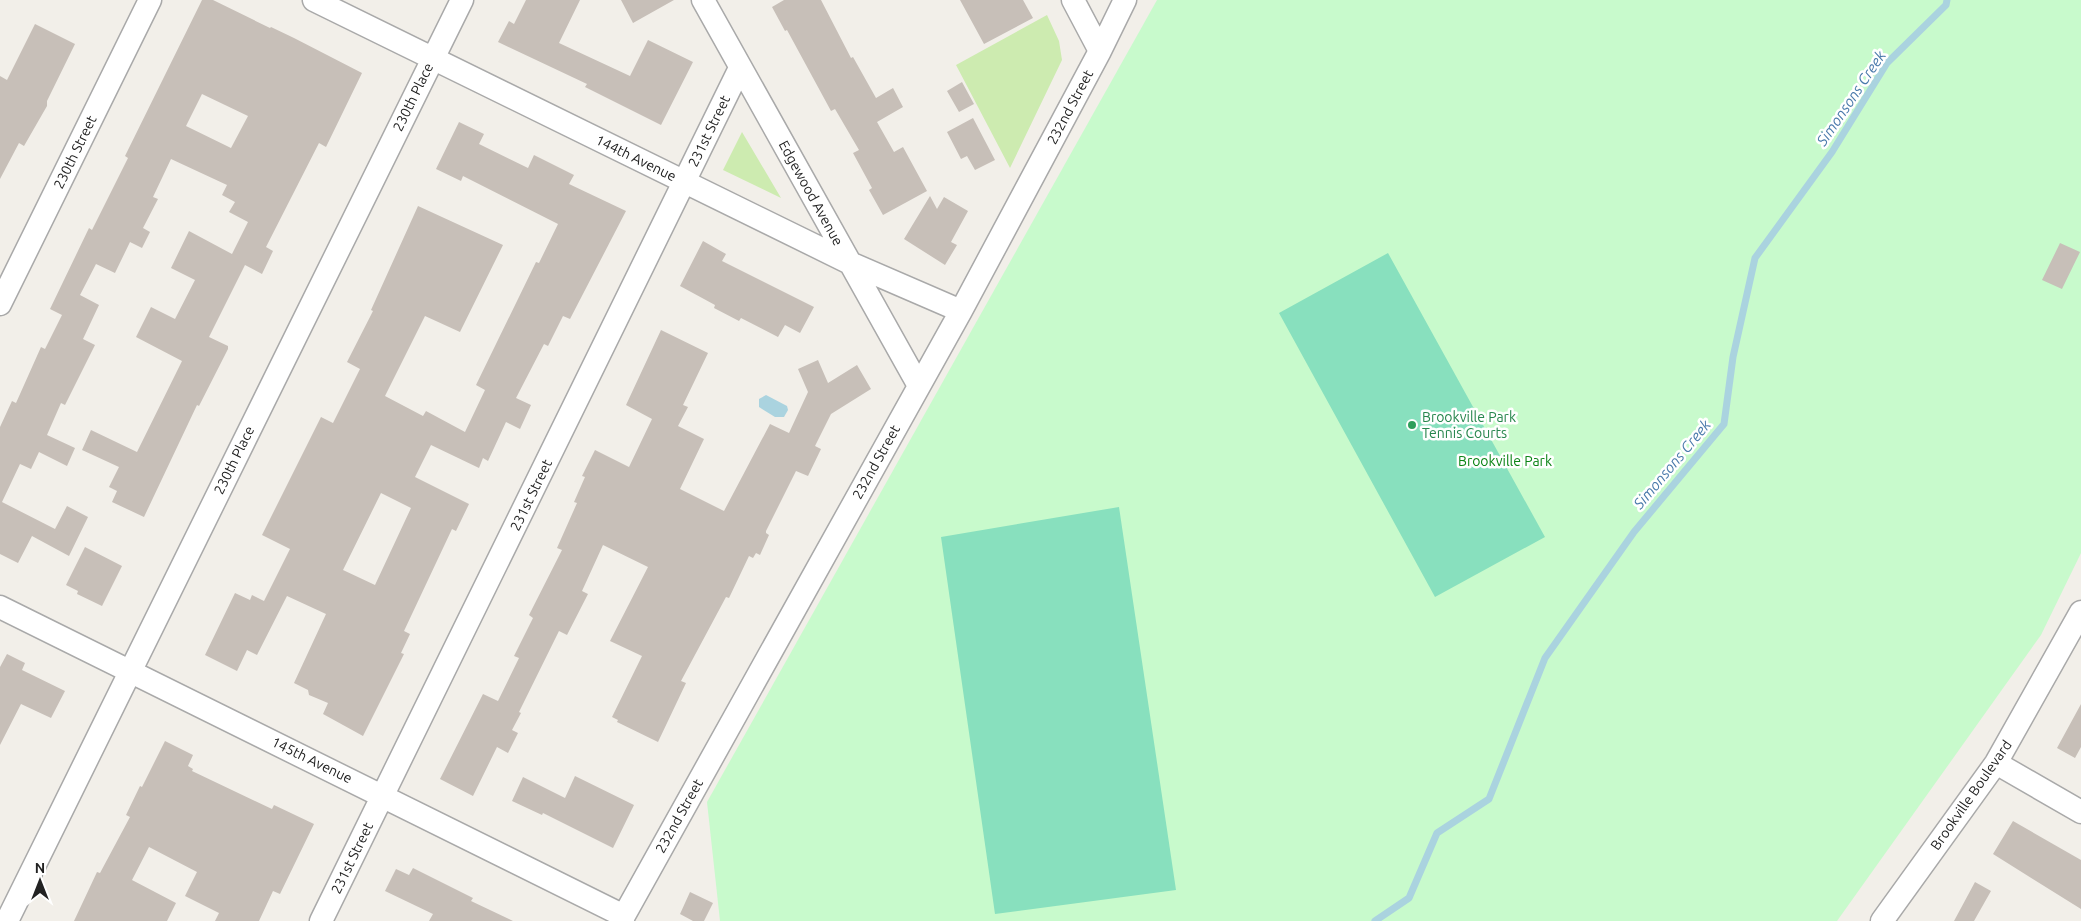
<svg xmlns="http://www.w3.org/2000/svg" width="2081" height="921" font-family="Ubuntu,sans-serif">
<style>
.grass{fill:#cdebb0}
.park{fill:#c8facc}
.pitch{fill:#88e0be}
.water{fill:#aad3df}
.lines{fill:none;stroke-linecap:round;stroke-linejoin:round}
.stream{stroke:#aad3df;stroke-width:7}
.building{fill:#c7bfb8;fill-rule:evenodd}
.minor-casing{stroke:#a9a9a9;stroke-width:25}
.minor{stroke:#fff;stroke-width:22}
.leisure-dot{fill:#2e9e5b;stroke:#fff;stroke-width:2}
.labels{text-anchor:middle;dominant-baseline:central;stroke-width:5;stroke-linejoin:round;paint-order:stroke}
.street-label{font-size:14px;fill:#222;stroke:#fff}
.leisure-label{font-size:14px;fill:#27864d;stroke:#fff;text-anchor:start}
.park-label{font-size:14px;fill:#0c8416;stroke:#fff}
.water-label{font-size:15px;font-style:italic;fill:#4a7aab;stroke:#fff}
</style>
<rect width="100%" height="100%" fill="#f2efe9"/>
<path class="grass" d="M 1047,15 L 1059,41 L 1062,60 L 1010,168 L 956,65 Z
M 742,132 L 781,198 L 723,170 Z"/>
<path class="park" d="M 1157,0 L 2081,0 L 2081,553 L 2041,635 L 1837,921 L 720,921 L 707,802 Z"/>
<path class="pitch" d="M 1388,253 L 1545,537 L 1435,597 L 1279,313 Z
M 1119,507 L 1176,890 L 995,914 L 941,537 Z"/>
<path class="water" d="M 766,395 L 787,406 L 788,410 L 784,417 L 775,417 L 759,407 L 759,399 Z"/>
<g class="lines">
<path class="stream" d="M 1375,921 L 1409,898 L 1437,833 L 1489,799 L 1545,658 L 1634,532 L 1724,424 L 1733,357 L 1755,258 L 1832,152 L 1887,63 L 1946,5 L 1947,0"/>
</g>
<path class="building" d="M 202,0 L 213,0 L 270,28 L 271,27 L 294,38 L 362,73 L 326,147 L 319,143 L 266,247 L 273,251 L 262,274 L 245,265 L 209,337 L 228,346 L 228,349 L 199,406 L 197,405 L 144,517 L 112,502 L 117,491 L 109,487 L 119,467 L 82,450 L 91,430 L 137,452 L 182,361 L 136,337 L 151,307 L 175,319 L 195,280 L 171,268 L 189,231 L 232,254 L 248,222 L 229,212 L 235,202 L 222,195 L 227,185 L 171,159 L 153,197 L 158,199 L 143,228 L 150,232 L 142,248 L 130,242 L 115,273 L 96,264 L 80,295 L 99,305 L 83,339 L 95,345 L 65,405 L 61,403 L 47,435 L 75,448 L 67,466 L 39,452 L 31,469 L 20,464 L 2,502 L 55,529 L 67,506 L 88,517 L 69,556 L 32,536 L 18,563 L 0,554 L 0,427 L 12,401 L 16,403 L 41,347 L 45,349 L 62,315 L 50,309 L 89,228 L 92,230 L 128,158 L 125,156 ZM 202,94 L 248,116 L 231,148 L 186,126 Z
M 526,0 L 580,0 L 559,43 L 630,76 L 648,40 L 693,62 L 661,125 L 585,87 L 587,84 L 498,42 L 509,21 L 514,24 Z
M 621,0 L 674,0 L 633,23 Z
M 784,0 L 821,0 L 851,58 L 853,57 L 876,98 L 893,88 L 903,107 L 877,122 L 894,152 L 903,147 L 927,191 L 883,215 L 869,190 L 872,188 L 853,153 L 859,150 L 835,109 L 831,111 L 787,30 L 785,31 L 772,7 Z
M 960,0 L 1023,0 L 1033,18 L 984,44 Z
M 35,24 L 75,44 L 47,101 L 47,106 L 24,146 L 19,143 L 0,179 L 0,76 L 7,80 Z
M 962,82 L 974,104 L 959,112 L 947,91 Z
M 973,118 L 995,160 L 975,170 L 967,156 L 961,159 L 947,132 Z
M 459,122 L 484,134 L 479,144 L 528,168 L 534,155 L 574,175 L 569,184 L 626,211 L 570,319 L 563,316 L 548,346 L 544,344 L 516,398 L 531,405 L 520,429 L 506,422 L 488,461 L 483,458 L 479,468 L 431,445 L 415,477 L 469,504 L 456,531 L 452,529 L 404,631 L 410,634 L 401,653 L 404,654 L 363,736 L 323,714 L 328,703 L 309,695 L 308,690 L 294,683 L 326,614 L 287,596 L 257,655 L 247,650 L 237,671 L 205,655 L 235,593 L 250,600 L 252,595 L 264,601 L 290,549 L 262,535 L 321,417 L 333,423 L 360,369 L 347,362 L 373,311 L 371,310 L 418,206 L 503,245 L 460,332 L 425,316 L 385,396 L 423,416 L 426,411 L 465,432 L 485,390 L 476,385 L 536,262 L 539,263 L 558,224 L 463,176 L 461,181 L 436,169 ZM 381,493 L 411,508 L 375,585 L 343,570 Z
M 930,196 L 937,209 L 944,197 L 968,211 L 951,242 L 957,245 L 945,265 L 904,239 Z
M 703,241 L 726,254 L 722,261 L 814,307 L 800,333 L 785,325 L 778,337 L 741,318 L 739,321 L 714,308 L 715,305 L 680,286 Z
M 2060,243 L 2080,252 L 2062,289 L 2042,280 Z
M 661,330 L 708,353 L 683,405 L 688,407 L 678,426 L 704,439 L 680,489 L 724,511 L 770,424 L 789,433 L 808,392 L 798,369 L 818,360 L 828,383 L 857,365 L 871,389 L 831,414 L 815,446 L 821,449 L 808,476 L 796,471 L 766,531 L 766,533 L 769,535 L 760,555 L 756,553 L 753,558 L 749,556 L 729,598 L 726,597 L 681,681 L 686,683 L 658,742 L 617,722 L 618,720 L 612,717 L 642,656 L 610,641 L 648,567 L 603,545 L 582,591 L 588,594 L 567,635 L 559,631 L 519,712 L 521,713 L 512,730 L 518,733 L 508,753 L 497,747 L 473,796 L 440,779 L 483,694 L 498,701 L 519,658 L 514,656 L 533,618 L 529,615 L 562,550 L 557,548 L 577,503 L 574,502 L 585,477 L 582,476 L 595,450 L 629,467 L 652,419 L 626,405 Z
M 85,547 L 122,566 L 102,606 L 77,594 L 78,591 L 66,585 Z
M 7,654 L 25,663 L 22,670 L 65,691 L 51,718 L 21,704 L 0,745 L 0,667 Z
M 2081,704 L 2081,747 L 2075,758 L 2057,748 Z
M 165,741 L 193,755 L 188,766 L 193,769 L 192,771 L 272,809 L 274,805 L 314,824 L 280,894 L 273,891 L 259,921 L 215,921 L 219,913 L 185,896 L 197,872 L 149,847 L 132,880 L 176,903 L 167,921 L 74,921 L 97,872 L 100,873 L 130,817 L 126,815 L 140,786 L 142,787 Z
M 575,776 L 634,805 L 613,848 L 543,813 L 542,815 L 512,801 L 523,777 L 565,798 Z
M 2013,821 L 2081,860 L 2081,909 L 1993,854 Z
M 413,868 L 473,898 L 471,901 L 513,921 L 429,921 L 433,914 L 385,891 L 396,869 L 409,875 Z
M 1975,882 L 1991,891 L 1974,921 L 1954,921 Z
M 690,892 L 713,903 L 704,921 L 693,921 L 680,914 Z"/>
<g class="lines">
<defs>
<path id="minor" d="M 314,0 L 850,263 L 961,311
M 703,0 L 919,386
M 1073,0 L 1100,51
M 0,304 L 150,0
M 0,607 L 624,916
M 1996,763 L 2081,812
M 7,921 L 462,0
M 321,921 L 740,68
M 621,921 L 961,311 L 1100,51 L 1125,0
M 1882,921 L 1996,763 L 2081,612"/>
</defs>
<use href="#minor" class="minor-casing"/>
<use href="#minor" class="minor"/>
</g>
<circle class="leisure-dot" cx="1412" cy="425" r="5"/>
<g class="labels">
<g class="street-label">
<text transform="translate(413 97) rotate(-64)">230th Place</text>
<text transform="translate(1070 107) rotate(-62)">232nd Street</text>
<text transform="translate(709 131) rotate(-64)">231st Street</text>
<text transform="translate(75 152) rotate(-64)">230th Street</text>
<text transform="translate(636 158) rotate(26)">144th Avenue</text>
<text transform="translate(811 193) rotate(61)">Edgewood Avenue</text>
<text transform="translate(234 460) rotate(-64)">230th Place</text>
<text transform="translate(876 462) rotate(-61)">232nd Street</text>
<text transform="translate(531 495) rotate(-64)">231st Street</text>
<text transform="translate(312 760) rotate(26)">145th Avenue</text>
<text transform="translate(1971 795) rotate(-55)">Brookville Boulevard</text>
<text transform="translate(679 816) rotate(-61)">232nd Street</text>
<text transform="translate(352 858) rotate(-64)">231st Street</text>
</g>
<g class="leisure-label">
<text x="1422" y="417">Brookville Park<tspan x="1422" dy="16">Tennis Courts</tspan></text>
</g>
<g class="park-label">
<text x="1505" y="461">Brookville Park</text>
</g>
<g class="water-label">
<text transform="translate(1851 98) rotate(-56)">Simonsons Creek</text>
<text transform="translate(1672 464) rotate(-50)">Simonsons Creek</text>
</g>
</g>
<g transform="translate(40 881)" stroke="#ffffff" stroke-width="4" paint-order="stroke">
<path d="M0-4L9 19L0 12L-9 19Z" fill="#222222"/>
<text y="-8" font-size="14" font-weight="bold" text-anchor="middle" fill="#222222">N</text>
</g>
</svg>
